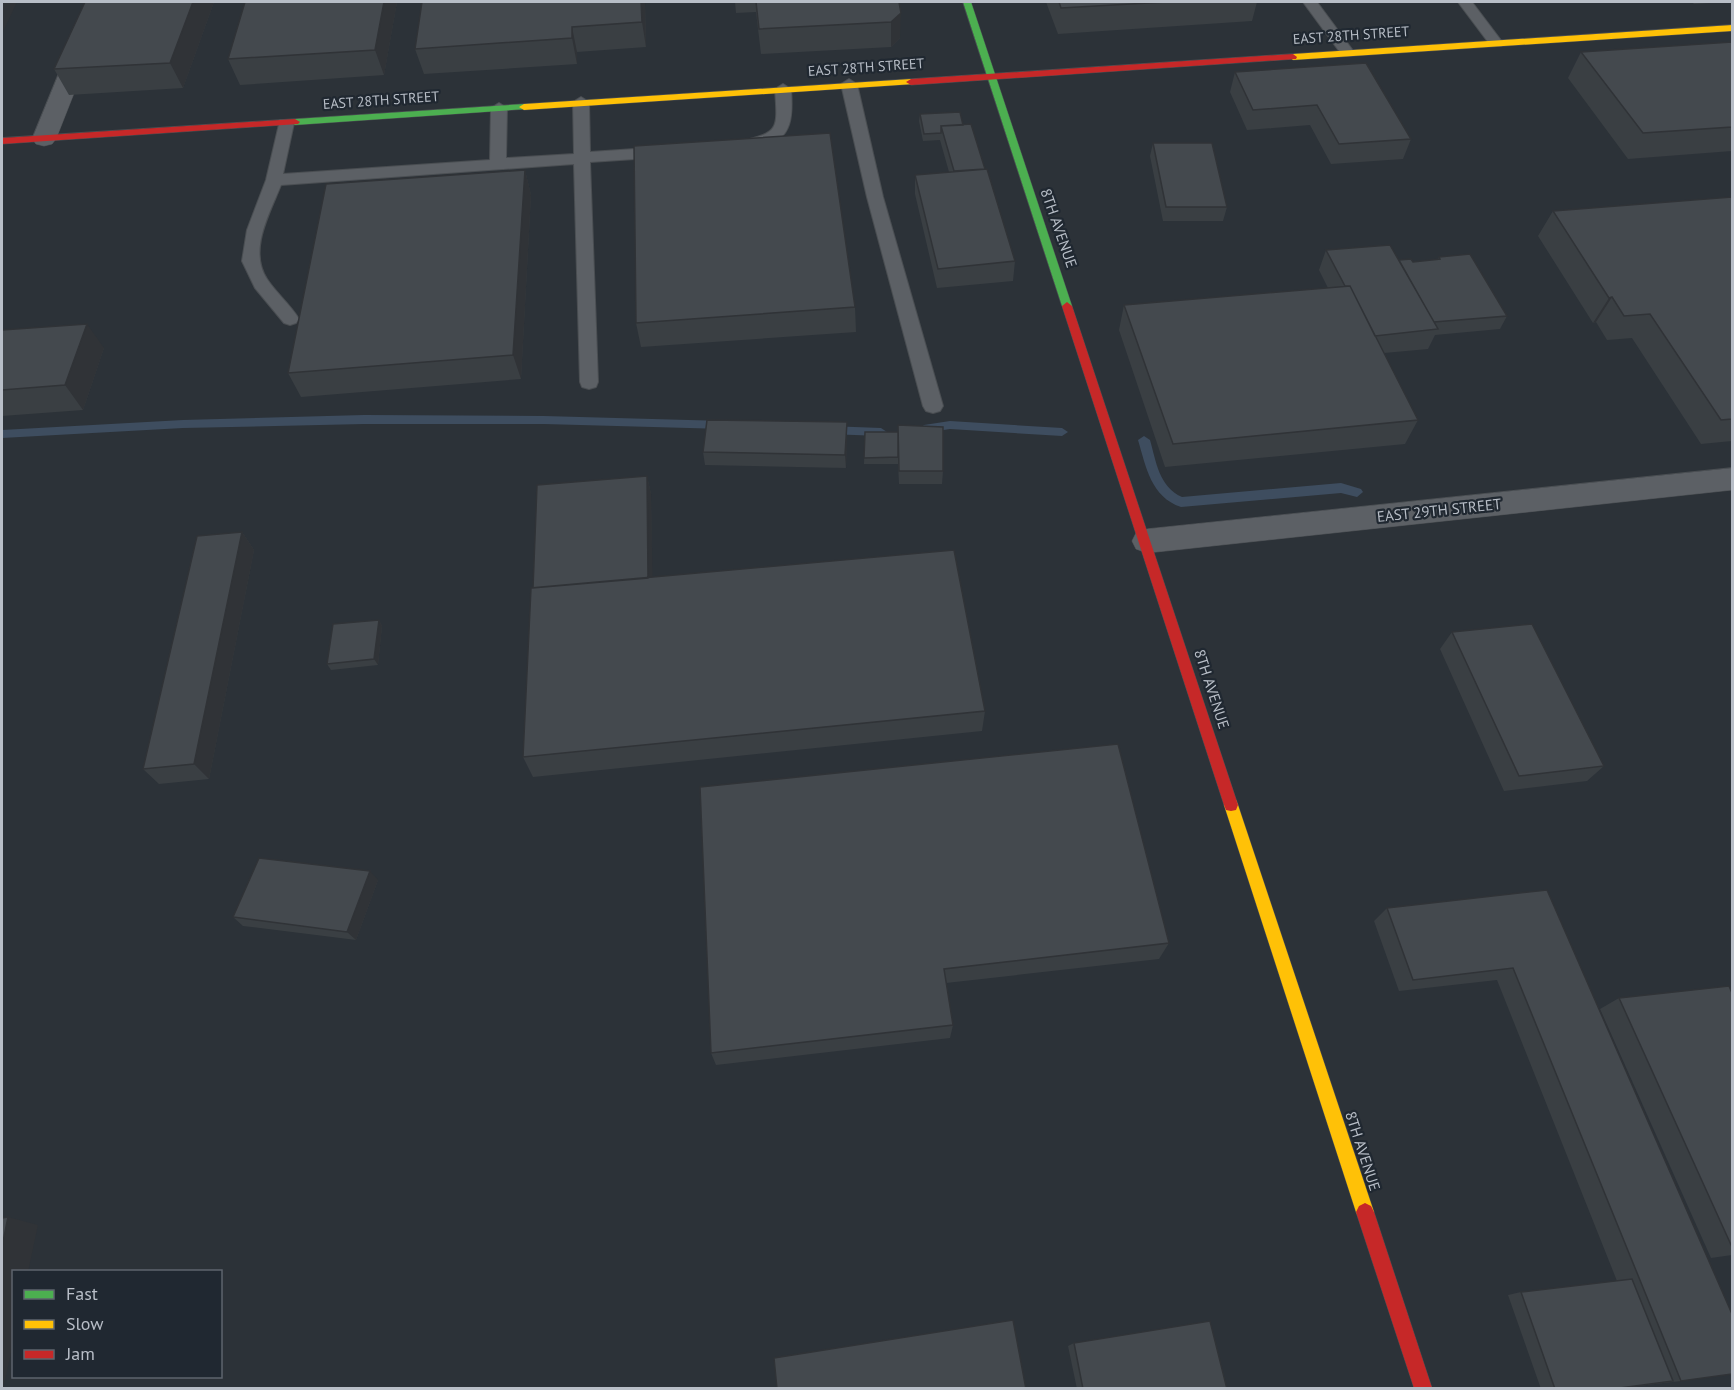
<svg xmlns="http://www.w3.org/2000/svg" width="1734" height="1390" font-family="'PT Sans',sans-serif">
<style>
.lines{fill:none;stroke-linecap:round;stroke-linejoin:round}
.stream{fill:#3e4d5f;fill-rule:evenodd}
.lane-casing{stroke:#4a4e52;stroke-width:2}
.street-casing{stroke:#4a4e52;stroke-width:1}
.fast-casing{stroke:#4a4e52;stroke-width:1}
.slow-casing{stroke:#4a4e52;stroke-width:1}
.jam-casing{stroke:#4a4e52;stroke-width:1}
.lane{fill:#5c6065;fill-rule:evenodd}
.street{fill:#5c6065;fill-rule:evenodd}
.fast{fill:#4caf50;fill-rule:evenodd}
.slow{fill:#ffc107;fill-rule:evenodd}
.jam{fill:#c62828;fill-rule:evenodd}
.wall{fill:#3a3f43}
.shaded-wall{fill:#303337}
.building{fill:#44494e;stroke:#303337;stroke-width:1.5}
.labels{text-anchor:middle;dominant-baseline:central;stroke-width:4.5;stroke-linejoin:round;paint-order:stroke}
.far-street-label{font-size:14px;fill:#b8bec7;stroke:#202831}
.street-label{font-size:15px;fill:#b8bec7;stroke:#202831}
</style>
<rect width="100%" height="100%" fill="#2c3238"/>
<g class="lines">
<path class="stream" d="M 364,415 L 544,416 L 725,421 L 731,425 L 725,429 L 544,424 L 364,424 L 183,428 L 2,438 L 2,430 L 183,420 Z
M 950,421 L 1062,428 L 1068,432 L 1062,436 L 950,429 L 924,433 L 918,429 L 924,425 Z
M 828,426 L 881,428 L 887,432 L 881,436 L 828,434 L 822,430 Z
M 1144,436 L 1150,440 C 1156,461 1159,487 1182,497 L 1341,483 L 1361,489 L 1363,492 L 1357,497 L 1341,493 L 1181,507 C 1151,497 1146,467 1138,440 Z"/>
<defs>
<path id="lane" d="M 1303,2 L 1317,2 L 1354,52 L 1352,55 L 1342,55 Z
M 1458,2 L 1472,2 L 1503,43 L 1501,46 L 1491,46 Z
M 849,79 L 857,84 L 883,197 L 943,406 L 940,411 L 933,413 L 926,411 L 923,406 L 867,197 L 841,84 Z
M 783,84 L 791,89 C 793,115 793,139 763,147 C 755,149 747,150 739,148 L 737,145 L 739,142 C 779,132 778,131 775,89 Z
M 581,97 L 589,102 L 590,152 L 665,147 L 673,152 L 665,157 L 590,162 L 598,382 L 596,387 L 589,389 L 582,387 L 580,382 L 574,164 L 281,185 C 270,213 248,250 267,279 C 276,293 290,304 299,319 L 296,323 L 290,325 L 284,323 L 255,288 L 242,261 L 247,230 L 266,180 L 280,120 L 292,120 L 294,123 L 283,174 L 490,160 L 491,108 L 499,103 L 507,108 L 506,158 L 574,154 L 573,102 Z"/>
<path id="street" d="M 88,2 L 110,2 L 56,139 L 52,144 L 44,146 L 36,144 L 32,139 Z
M 1732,468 L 1732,490 L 1147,553 L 1136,549 L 1132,541 L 1136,533 L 1147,529 Z"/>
<path id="fast" d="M 963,2 L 971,2 L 1072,306 L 1071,309 L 1067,310 L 1062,306 Z
M 524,104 L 527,105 L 527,109 L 295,125 L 290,122 L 295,119 Z"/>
<path id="slow" d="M 1732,25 L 1732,31 L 1293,60 L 1289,57 L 1293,54 Z
M 911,79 L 916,82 L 914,84 L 524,110 L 519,107 L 524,104 Z
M 1231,799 L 1236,800 L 1238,805 L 1374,1212 L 1371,1218 L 1365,1221 L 1359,1218 L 1356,1212 L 1224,805 L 1226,800 Z"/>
<path id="jam" d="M 1293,54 L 1297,57 L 1296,59 L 911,85 L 906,82 L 911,79 Z
M 295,119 L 300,122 L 298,124 L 2,144 L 2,138 Z
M 1067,302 L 1072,306 L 1238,805 L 1236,810 L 1231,811 L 1226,810 L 1224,805 L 1062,306 Z
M 1365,1203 L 1371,1206 L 1374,1212 L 1432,1388 L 1414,1388 L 1356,1212 L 1359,1206 Z"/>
</defs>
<use href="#lane" class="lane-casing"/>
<use href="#street" class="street-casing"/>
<use href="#fast" class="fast-casing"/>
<use href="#slow" class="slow-casing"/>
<use href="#jam" class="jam-casing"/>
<use href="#lane" class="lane"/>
<use href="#street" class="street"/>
<use href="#fast" class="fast"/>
<use href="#slow" class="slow"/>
<use href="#jam" class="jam"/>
</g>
<path class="wall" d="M 85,2 L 214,2 L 183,88 L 69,95 L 54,69 Z
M 397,2 L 384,75 L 240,85 L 228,59 Z
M 422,2 L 645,2 L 646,47 L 577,52 L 577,64 L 424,74 L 415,49 Z
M 735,2 L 899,2 L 900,38 L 891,47 L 761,54 L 756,12 L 736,13 Z
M 1046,2 L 1257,2 L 1252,21 L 1058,34 Z
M 1692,2 L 1728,2 L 1694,4 Z
M 1732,42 L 1732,151 L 1628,159 L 1568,78 L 1581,52 Z
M 1235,72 L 1411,139 L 1403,159 L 1331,164 L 1310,125 L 1247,130 L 1230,92 Z
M 920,114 L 963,125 L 1015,261 L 1013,281 L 937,288 L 915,194 L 915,175 L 949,172 L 940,140 L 923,141 L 919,121 Z
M 1153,143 L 1227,207 L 1223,221 L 1163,221 L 1150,156 Z
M 525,170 L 531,195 L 521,379 L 301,397 L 288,373 Z
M 1732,197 L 1732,441 L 1701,444 L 1632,338 L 1607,340 L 1596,322 L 1593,323 L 1538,236 L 1553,211 Z
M 1326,250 L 1413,262 L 1437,260 L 1439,257 L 1507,316 L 1500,329 L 1435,335 L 1428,349 L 1384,353 L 1418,420 L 1405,444 L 1165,467 L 1119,330 L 1124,305 L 1328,288 L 1319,270 Z
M 855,307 L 856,332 L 641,347 L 636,323 Z
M 2,330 L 104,348 L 83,410 L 2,416 Z
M 847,422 L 846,468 L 705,465 L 703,452 Z
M 865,432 L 943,471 L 942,484 L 899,484 L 898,463 L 898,464 L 864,464 Z
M 647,476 L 651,494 L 652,577 L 985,711 L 982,731 L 533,777 L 523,757 L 533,588 Z
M 242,532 L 254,550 L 209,779 L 159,784 L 143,769 Z
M 379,620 L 382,626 L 378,665 L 331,670 L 327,664 Z
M 1452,632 L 1604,766 L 1587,781 L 1504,791 L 1440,649 Z
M 700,787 L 1169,943 L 1159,959 L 946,983 L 953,1025 L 950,1038 L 716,1065 L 711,1053 Z
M 378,880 L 356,940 L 243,926 L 233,917 Z
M 1547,890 L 1681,1381 L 1612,1389 L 1541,1389 L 1508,1295 L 1521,1292 L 1617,1281 L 1497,980 L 1399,991 L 1374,921 L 1387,908 Z
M 1732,993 L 1732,1255 L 1711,1258 L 1600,1009 L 1619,998 Z
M 1074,1343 L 1227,1389 L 1077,1389 L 1068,1346 Z"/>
<path class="shaded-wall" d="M 2,2 L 17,2 L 2,34 Z
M 193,2 L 214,2 L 183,88 L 170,63 Z
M 384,2 L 397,2 L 384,75 L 375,50 Z
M 641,2 L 645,2 L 646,47 L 642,22 Z
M 901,13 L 900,38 L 891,47 L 891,22 Z
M 572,27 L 577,52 L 577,64 L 572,38 Z
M 525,170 L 531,195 L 521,379 L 513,355 Z
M 1612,297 L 1596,322 L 1593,323 L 1609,298 Z
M 87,324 L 104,348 L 83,410 L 65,385 Z
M 847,422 L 847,435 L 846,468 L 845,455 Z
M 647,476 L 651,494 L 653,600 L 648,582 Z
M 242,532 L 254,550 L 209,779 L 194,764 Z
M 379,620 L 382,626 L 378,665 L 374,659 Z
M 370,871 L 378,880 L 356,940 L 347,932 Z
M 8,1217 L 38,1225 L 28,1272 L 14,1272 L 14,1340 L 3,1389 L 2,1389 L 2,1247 Z"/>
<path class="building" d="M 85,2 L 193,2 L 170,63 L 54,69 Z
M 245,2 L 384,2 L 375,50 L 228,59 Z
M 422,2 L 641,2 L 642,22 L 572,27 L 572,38 L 415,49 Z
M 756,2 L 899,2 L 901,13 L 891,22 L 759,29 Z
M 1059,2 L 1166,2 L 1061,8 Z
M 1732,42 L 1732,127 L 1643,133 L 1581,52 Z
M 1366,63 L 1411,139 L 1339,144 L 1317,105 L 1253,110 L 1235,72 Z
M 960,112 L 963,125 L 941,126 L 941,133 L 924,134 L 920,114 Z
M 971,124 L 985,169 L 954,171 L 941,126 Z
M 830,133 L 855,307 L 636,323 L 634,146 Z
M 1153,143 L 1212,143 L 1227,207 L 1166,207 Z
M 987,169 L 1015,261 L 938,269 L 915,175 Z
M 525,170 L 513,355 L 288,373 L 326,184 Z
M 1732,197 L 1732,419 L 1721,420 L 1650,314 L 1624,316 L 1612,297 L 1609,298 L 1553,211 Z
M 1390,245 L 1438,329 L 1375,336 L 1350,286 L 1345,286 L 1326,250 Z
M 1470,254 L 1507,316 L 1434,322 L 1399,260 L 1411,259 L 1413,262 L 1440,259 L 1439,257 Z
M 1350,286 L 1418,420 L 1173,444 L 1124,305 Z
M 87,324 L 65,385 L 2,390 L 2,330 Z
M 707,420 L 847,422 L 845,455 L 703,452 Z
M 898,425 L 943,427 L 943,471 L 899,471 Z
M 865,432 L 898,432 L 898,457 L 864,458 Z
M 647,476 L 648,578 L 533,588 L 537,485 Z
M 242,532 L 194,764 L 143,769 L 197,536 Z
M 954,550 L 985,711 L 523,757 L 531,588 Z
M 379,620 L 374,659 L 327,664 L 333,624 Z
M 1532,624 L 1604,766 L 1519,776 L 1452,632 Z
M 1118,744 L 1169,943 L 944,969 L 953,1025 L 711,1053 L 700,787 Z
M 259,858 L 370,871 L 347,932 L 233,917 Z
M 1547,890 L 1732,1314 L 1732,1374 L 1681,1381 L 1513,968 L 1413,980 L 1387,908 Z
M 1729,986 L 1732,993 L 1732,1247 L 1619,998 Z
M 8,1217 L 2,1247 L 2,1218 Z
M 1632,1279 L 1673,1381 L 1612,1389 L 1555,1389 L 1521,1292 Z
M 1013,1320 L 1026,1389 L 777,1389 L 774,1358 Z
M 1210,1321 L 1227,1389 L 1083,1389 L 1074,1343 Z"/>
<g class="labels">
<g class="far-street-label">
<text transform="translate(1351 35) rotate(-4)">EAST 28TH STREET</text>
<text transform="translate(866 67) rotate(-4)">EAST 28TH STREET</text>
<text transform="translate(381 100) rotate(-4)">EAST 28TH STREET</text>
</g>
<g class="street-label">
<text transform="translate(1059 228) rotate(71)">8TH AVENUE</text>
<text transform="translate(1439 510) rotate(-6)">EAST 29TH STREET</text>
<text transform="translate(1212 689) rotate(72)">8TH AVENUE</text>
<text transform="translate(1363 1151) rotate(72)">8TH AVENUE</text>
</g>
</g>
<rect width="1734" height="1390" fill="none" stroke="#b8bec7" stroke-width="6"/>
<rect x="12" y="1270" width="210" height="108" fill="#202831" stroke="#5d646d" stroke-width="1.5"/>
<rect x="24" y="1290" width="30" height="9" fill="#4caf50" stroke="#5d646d" stroke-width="1.5"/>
<text x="66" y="1300" font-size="18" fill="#b8bec7">Fast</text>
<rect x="24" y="1320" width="30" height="9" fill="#ffc107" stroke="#5d646d" stroke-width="1.5"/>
<text x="66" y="1330" font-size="18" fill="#b8bec7">Slow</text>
<rect x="24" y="1350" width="30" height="9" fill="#c62828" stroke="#5d646d" stroke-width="1.5"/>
<text x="66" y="1360" font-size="18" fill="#b8bec7">Jam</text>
</svg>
